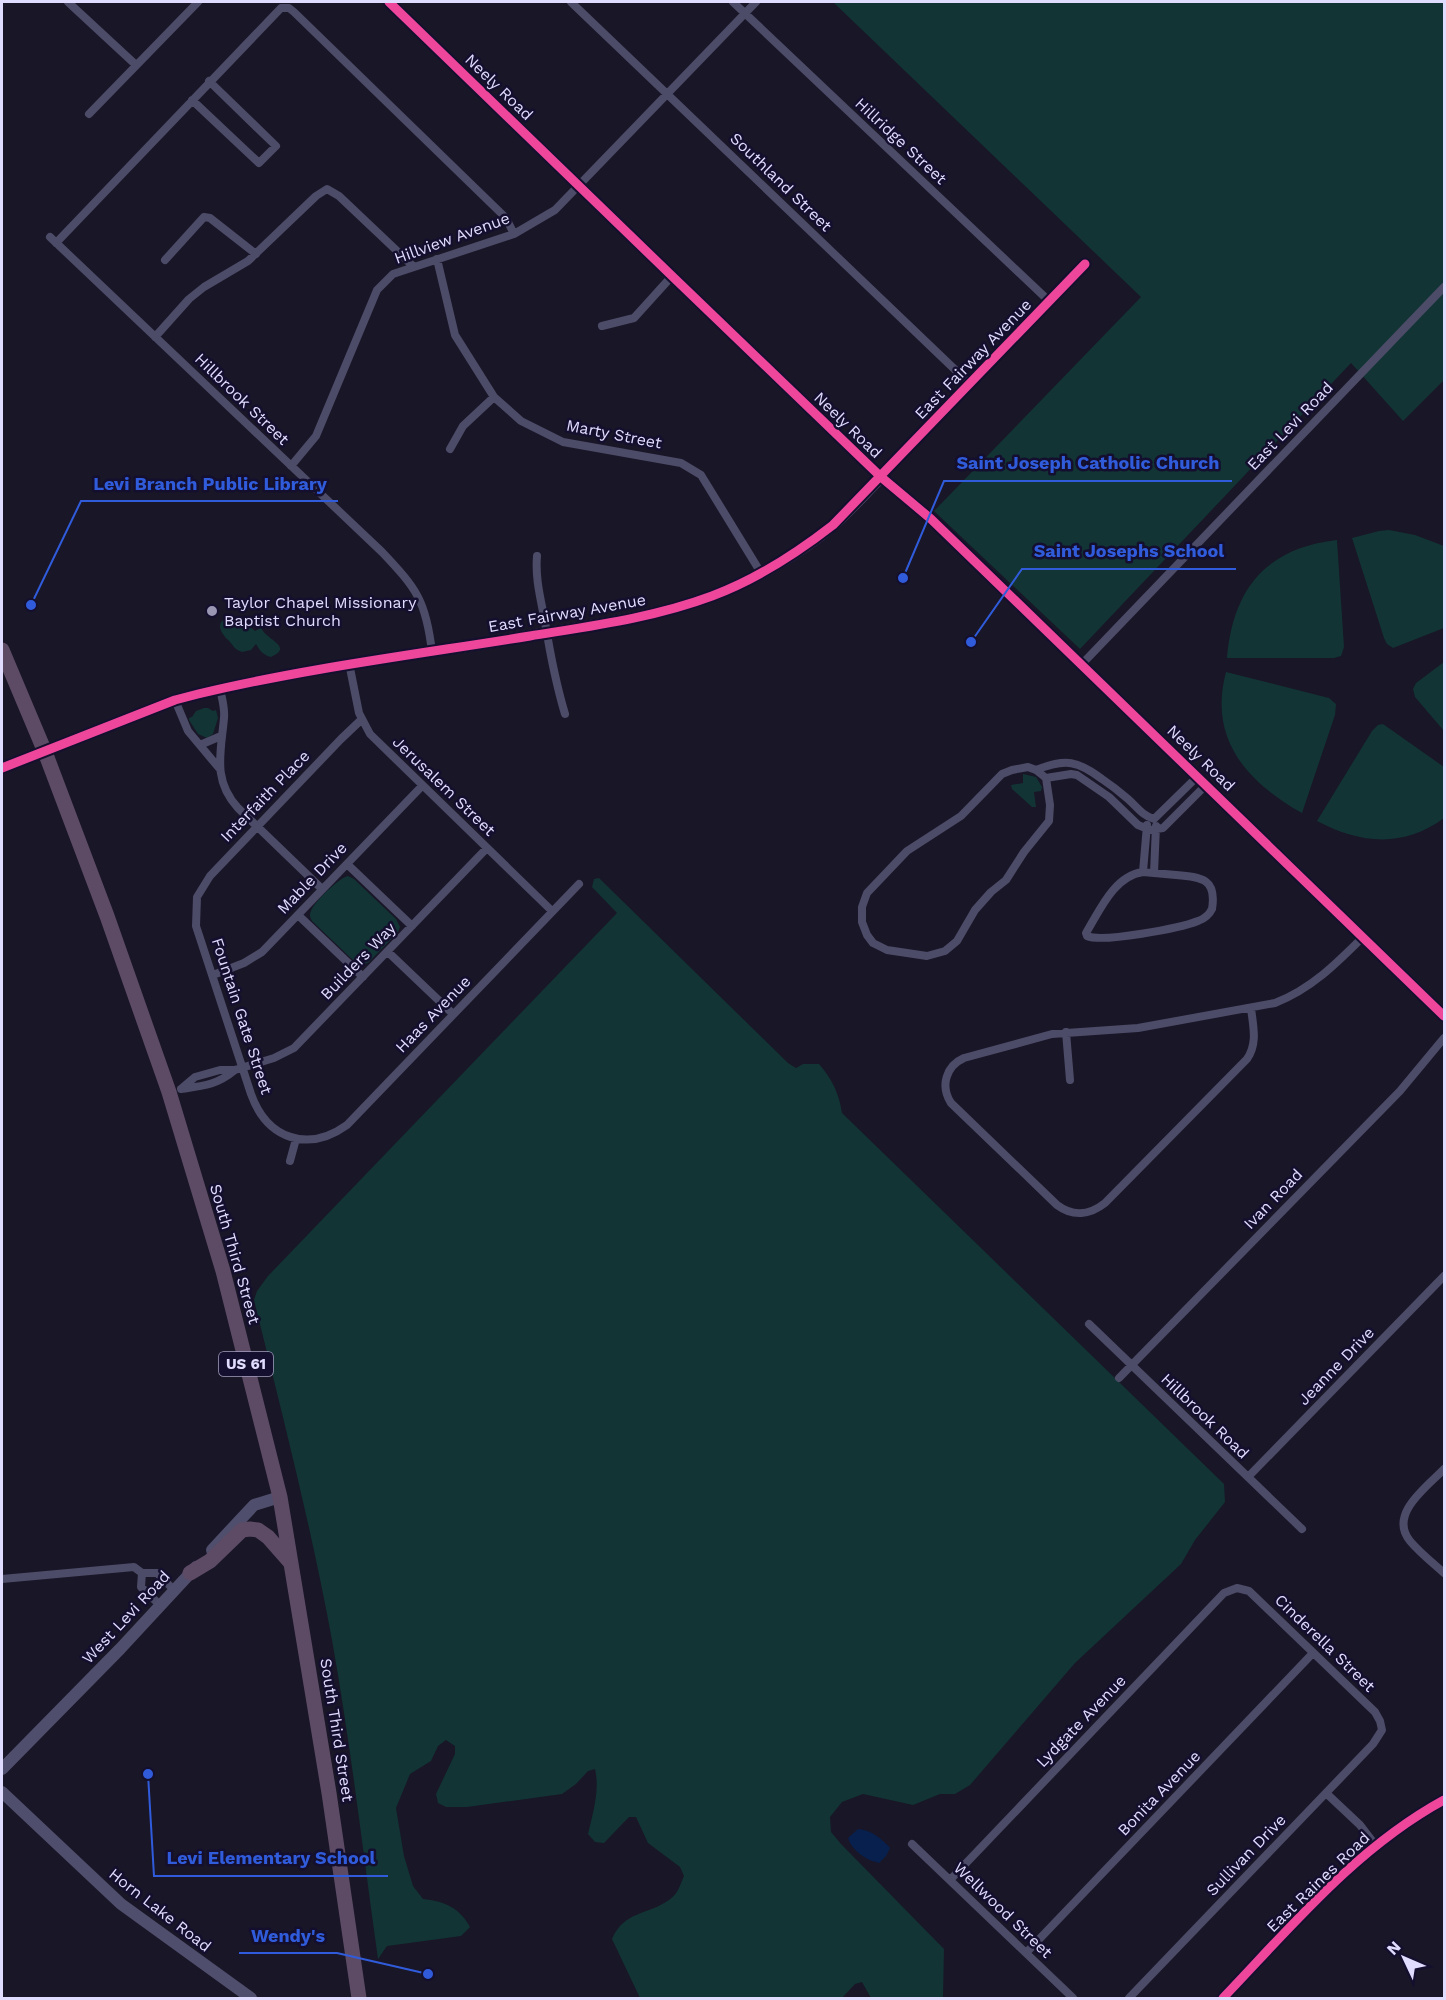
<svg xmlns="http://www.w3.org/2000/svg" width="1446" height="2000" font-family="'Work Sans',sans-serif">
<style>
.green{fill:#123435}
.water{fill:#08204d}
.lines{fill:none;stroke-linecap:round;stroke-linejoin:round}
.street{stroke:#4c4b68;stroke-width:8}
.secondary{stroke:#504e6d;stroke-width:12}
.highway{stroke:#5d4b66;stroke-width:15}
.cycleway-casing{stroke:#140f2e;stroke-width:13}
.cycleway{stroke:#ed469a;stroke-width:9}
.poi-dot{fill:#9a97b3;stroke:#140f2e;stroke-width:2}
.labels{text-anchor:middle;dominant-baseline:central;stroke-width:5;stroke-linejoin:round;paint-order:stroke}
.shield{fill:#140f2e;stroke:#a39ec0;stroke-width:1.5}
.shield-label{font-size:15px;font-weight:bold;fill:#e0dcff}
.street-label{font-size:16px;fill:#e0dcff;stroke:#140f2e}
.poi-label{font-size:16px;fill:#e0dcff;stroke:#140f2e;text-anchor:start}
.leader{fill:none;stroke:#305cdc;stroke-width:2}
.callout-dot{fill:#305cdc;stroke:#140f2e;stroke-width:2}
.callout-label{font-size:18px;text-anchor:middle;font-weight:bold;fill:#305cdc;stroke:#140f2e;stroke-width:5;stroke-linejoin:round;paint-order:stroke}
</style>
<rect width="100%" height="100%" fill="#191627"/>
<path class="green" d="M 833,2 L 1444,2 L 1444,380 L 1403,421 L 1351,363 L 1080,649 L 934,511 L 1141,297 Z
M 1389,530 L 1415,535 L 1444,546 L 1444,628 L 1393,648 L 1387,644 L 1384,638 L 1352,538 L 1379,531 Z
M 1337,540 L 1344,647 L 1341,656 L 1334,658 L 1227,658 C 1233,589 1266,548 1337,540 Z
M 231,617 C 239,620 249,626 255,631 L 261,628 C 263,631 265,634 268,636 C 276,643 289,649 271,657 C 263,655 260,651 256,644 L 251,650 L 242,652 C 233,649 233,644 227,639 C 219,630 215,621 231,617 Z
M 1444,662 L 1444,731 L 1415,697 L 1413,689 L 1416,683 Z
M 1226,672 L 1329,698 L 1336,704 L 1335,715 L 1302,813 C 1247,782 1208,739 1226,672 Z
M 204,708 L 208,708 L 213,711 L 216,710 L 218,718 L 213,734 L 207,738 L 198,734 L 189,720 L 189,718 L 192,717 L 196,711 Z
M 1383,724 L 1444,767 L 1444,818 C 1404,848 1360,844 1317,821 L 1372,731 L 1378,725 Z
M 1023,774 L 1036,777 L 1042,787 L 1041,791 L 1034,792 L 1036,807 L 1032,807 L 1012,789 L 1011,785 L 1023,783 Z
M 348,876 L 354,879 L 396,919 L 400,927 L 398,932 L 369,962 L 363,965 L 355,962 L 312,921 C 310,917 309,915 311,911 C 314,902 340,877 348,876 Z
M 599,878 L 788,1063 L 796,1068 L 803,1064 L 819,1064 C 832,1079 839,1093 842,1113 L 1224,1484 L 1225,1502 L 1195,1540 L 1181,1564 L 1075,1663 L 970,1785 L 955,1794 L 940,1794 L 913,1805 L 863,1794 L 842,1802 L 830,1817 L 831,1832 L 841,1844 L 944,1949 L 943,1998 L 871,1998 L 862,1982 L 855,1984 L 842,1998 L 640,1998 L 612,1939 C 624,1911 648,1915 669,1900 C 678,1894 680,1885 684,1876 L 680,1867 L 648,1843 L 636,1817 L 629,1817 L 604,1843 L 595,1842 L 588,1834 C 593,1813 600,1790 595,1769 L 588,1771 L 576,1784 L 562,1794 L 467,1807 L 446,1807 L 438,1803 L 436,1794 L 455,1754 L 455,1746 L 446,1740 L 438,1746 L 431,1761 L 410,1774 L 396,1808 L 404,1856 L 413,1886 L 423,1899 C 444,1901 460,1908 470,1927 L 461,1936 L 387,1946 L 378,1959 C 363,1853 351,1746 332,1640 C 311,1526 282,1413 254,1300 L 257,1291 L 268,1276 L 617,913 L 592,887 L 594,879 Z"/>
<path class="water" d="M 858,1829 C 871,1830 881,1838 890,1848 L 886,1856 L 879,1863 C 866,1860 852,1851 848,1838 Z"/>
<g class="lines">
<path class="street" d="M 68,2 L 136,65
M 571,2 L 970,384
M 733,2 L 1049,301
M 192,100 L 259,163 L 276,146 L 209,81
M 89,114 L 198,2
M 50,237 L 382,552 C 417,589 426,601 432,652
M 56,243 L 281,8 L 289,8 L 294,12 L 506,218 L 514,234
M 437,259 L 455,335 L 494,397 L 521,421 L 563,442 L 681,463 L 701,475 L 761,573
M 165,260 L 204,217 L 210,218 L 256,254
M 602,326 L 634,318 L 672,276
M 155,337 L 189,299 L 204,287 L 248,261 L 316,196 L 327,189 L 339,196 L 414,267
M 450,449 L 463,426 L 494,397
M 291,466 L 316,436 L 377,290 L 393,274 L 514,234 L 555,210 L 756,2
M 881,477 L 1085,264
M 537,556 C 535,579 541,600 545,622 C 550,653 556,684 565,714
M 349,663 L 359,713 L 370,734 L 552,911
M 1082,664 L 1444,287
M 220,689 C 222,698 225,708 224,718 C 221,752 212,780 238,808 L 322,889
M 175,700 L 188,731 L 219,768
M 361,720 L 341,739 L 210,876 L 197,897 L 196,926 L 251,1094 C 267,1139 308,1153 347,1125 L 579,884
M 200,745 L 221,736
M 1028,767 L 1036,770 L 1046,778 L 1050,805 L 1049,821 L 1024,852 L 1006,880 L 991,892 L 975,910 L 957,941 L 945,951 L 927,956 L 887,950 L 873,943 L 867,935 L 862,922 L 862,907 L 867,893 L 907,851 L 961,816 L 1002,774 L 1012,770 Z
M 1036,770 C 1066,758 1078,761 1102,779 C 1111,785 1120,792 1128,799 C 1137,807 1143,816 1154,819 L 1198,776
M 1046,778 L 1071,774 L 1077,775 L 1109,797 L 1138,825 L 1150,830 L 1163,828 L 1207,784
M 347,864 L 412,926
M 1143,872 C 1154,873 1165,874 1176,875 C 1202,877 1217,879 1212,909 C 1209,915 1204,919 1198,921 C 1180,928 1103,943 1087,936 L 1086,933 C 1100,910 1114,876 1143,872 Z
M 1143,872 L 1147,825
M 1154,873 L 1156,826
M 298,915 L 363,977
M 388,952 L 453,1014
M 213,975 L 244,963 L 262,952 L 422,786
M 1251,1008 C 1253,1026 1258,1043 1247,1059 L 1105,1203 C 1090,1215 1073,1217 1057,1205 L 951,1103 C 940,1086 946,1066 964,1058 L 1052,1034 L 1138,1028 L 1275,1003 C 1311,989 1336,964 1364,936
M 1066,1032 L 1070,1080
M 182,1088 L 195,1077 L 220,1070 L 235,1070 L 274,1058 L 294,1048 L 487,848
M 181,1089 C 203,1086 217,1085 235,1070
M 290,1161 L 296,1139
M 1089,1324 L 1302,1529
M 1119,1378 L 1400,1091 L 1444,1038
M 1444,1469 C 1427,1487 1388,1514 1410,1541 C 1420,1553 1433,1563 1444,1573
M 1248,1477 L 1444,1276
M 142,1573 L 141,1587 L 160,1605
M 142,1573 L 157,1573 L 174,1590
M 2,1579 L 134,1567 L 142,1573
M 1326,1793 L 1360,1825 L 1376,1846
M 912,1844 L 1073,1998
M 950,1880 L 1224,1593 L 1237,1588 L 1249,1591 L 1375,1712 L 1380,1721 L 1382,1730 L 1373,1744 L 1129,1998
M 1026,1953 L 1313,1653"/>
<path class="secondary" d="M 389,2 L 672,276 L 881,477 L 931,519 L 1444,1016
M 2,768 L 175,700 L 198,694 C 307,668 419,654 529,636 C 590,626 653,618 712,596 C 750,582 802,552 833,525 C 850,510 865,493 881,477
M 212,1550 L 254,1505 L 280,1497
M 2,1769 L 120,1649 L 196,1567
M 2,1792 L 121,1904 L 251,1998
M 1223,1998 C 1291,1927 1356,1848 1444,1800"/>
<path class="highway" d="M 2,650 L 45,752 L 107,916 L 169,1092 L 223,1271 L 280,1497 L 329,1793 L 359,1998
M 190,1573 L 210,1561 L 242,1530 L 250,1529 L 258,1530 L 268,1537 L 290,1562"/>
<defs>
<path id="cycleway" d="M 389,2 L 672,276 L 881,477 L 931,519 L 1444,1016
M 2,768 L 175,700 L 198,694 C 307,668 419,654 530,636 C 591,626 653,618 712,596 C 755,580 797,553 833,525 L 1085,264
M 1223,1998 C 1291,1927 1356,1848 1444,1800"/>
</defs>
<use href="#cycleway" class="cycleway-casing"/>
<use href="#cycleway" class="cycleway"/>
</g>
<circle class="poi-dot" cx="212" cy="611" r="6"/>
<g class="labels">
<rect class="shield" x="219" y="1352" width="54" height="24" rx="4.5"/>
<g class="shield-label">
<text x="246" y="1364">US 61</text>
</g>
<g class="street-label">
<text transform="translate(499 87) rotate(44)">Neely Road</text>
<text transform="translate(901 141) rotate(43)">Hillridge Street</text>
<text transform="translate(781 182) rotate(44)">Southland Street</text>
<text transform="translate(452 238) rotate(-20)">Hillview Avenue</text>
<text transform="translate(973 359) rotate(-46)">East Fairway Avenue</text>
<text transform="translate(242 399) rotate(44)">Hillbrook Street</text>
<text transform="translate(848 425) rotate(44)">Neely Road</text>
<text transform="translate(1290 426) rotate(-46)">East Levi Road</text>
<text transform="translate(614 434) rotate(11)">Marty Street</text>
<text transform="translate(567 613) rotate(-10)">East Fairway Avenue</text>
<text transform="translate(1201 758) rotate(44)">Neely Road</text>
<text transform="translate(444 786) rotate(44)">Jerusalem Street</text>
<text transform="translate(265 796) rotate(-46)">Interfaith Place</text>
<text transform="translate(312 878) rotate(-46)">Mable Drive</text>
<text transform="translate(358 961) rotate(-46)">Builders Way</text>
<text transform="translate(433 1014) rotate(-46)">Haas Avenue</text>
<text transform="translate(242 1016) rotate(72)">Fountain Gate Street</text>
<text transform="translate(1273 1199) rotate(-46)">Ivan Road</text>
<text transform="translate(235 1254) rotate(74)">South Third Street</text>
<text transform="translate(1336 1366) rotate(-46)">Jeanne Drive</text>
<text transform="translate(1205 1416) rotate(44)">Hillbrook Road</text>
<text transform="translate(126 1617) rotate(-47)">West Levi Road</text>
<text transform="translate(1325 1643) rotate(44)">Cinderella Street</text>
<text transform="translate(1081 1721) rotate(-46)">Lydgate Avenue</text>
<text transform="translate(337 1730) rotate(81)">South Third Street</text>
<text transform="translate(1159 1793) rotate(-46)">Bonita Avenue</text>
<text transform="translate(1246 1855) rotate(-46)">Sullivan Drive</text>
<text transform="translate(1318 1882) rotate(-44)">East Raines Road</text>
<text transform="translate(160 1910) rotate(38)">Horn Lake Road</text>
<text transform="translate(1003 1910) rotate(44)">Wellwood Street</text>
</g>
<g class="poi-label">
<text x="224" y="602">Taylor Chapel Missionary<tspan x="224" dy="18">Baptist Church</tspan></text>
</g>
</g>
<path class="leader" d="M903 578L944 481H1232M31 605L81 501H338M971 642L1022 569H1236M148 1774L154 1876H388M428 1974L337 1953H239"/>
<g class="callout-dot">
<circle cx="903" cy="578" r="6"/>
<circle cx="31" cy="605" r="6"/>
<circle cx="971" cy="642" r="6"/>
<circle cx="148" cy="1774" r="6"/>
<circle cx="428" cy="1974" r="6"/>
</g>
<g class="callout-label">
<text x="1088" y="469">Saint Joseph Catholic Church</text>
<text x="210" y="490">Levi Branch Public Library</text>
<text x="1129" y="557">Saint Josephs School</text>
<text x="271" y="1864">Levi Elementary School</text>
<text x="288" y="1942">Wendy's</text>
</g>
<rect width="1446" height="2000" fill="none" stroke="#e0dcff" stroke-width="6"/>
<g transform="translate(1404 1958) rotate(314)" stroke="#140f2e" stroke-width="4.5" paint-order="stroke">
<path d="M0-4.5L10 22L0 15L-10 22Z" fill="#e0dcff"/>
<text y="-9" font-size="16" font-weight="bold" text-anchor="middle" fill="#e0dcff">N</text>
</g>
</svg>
